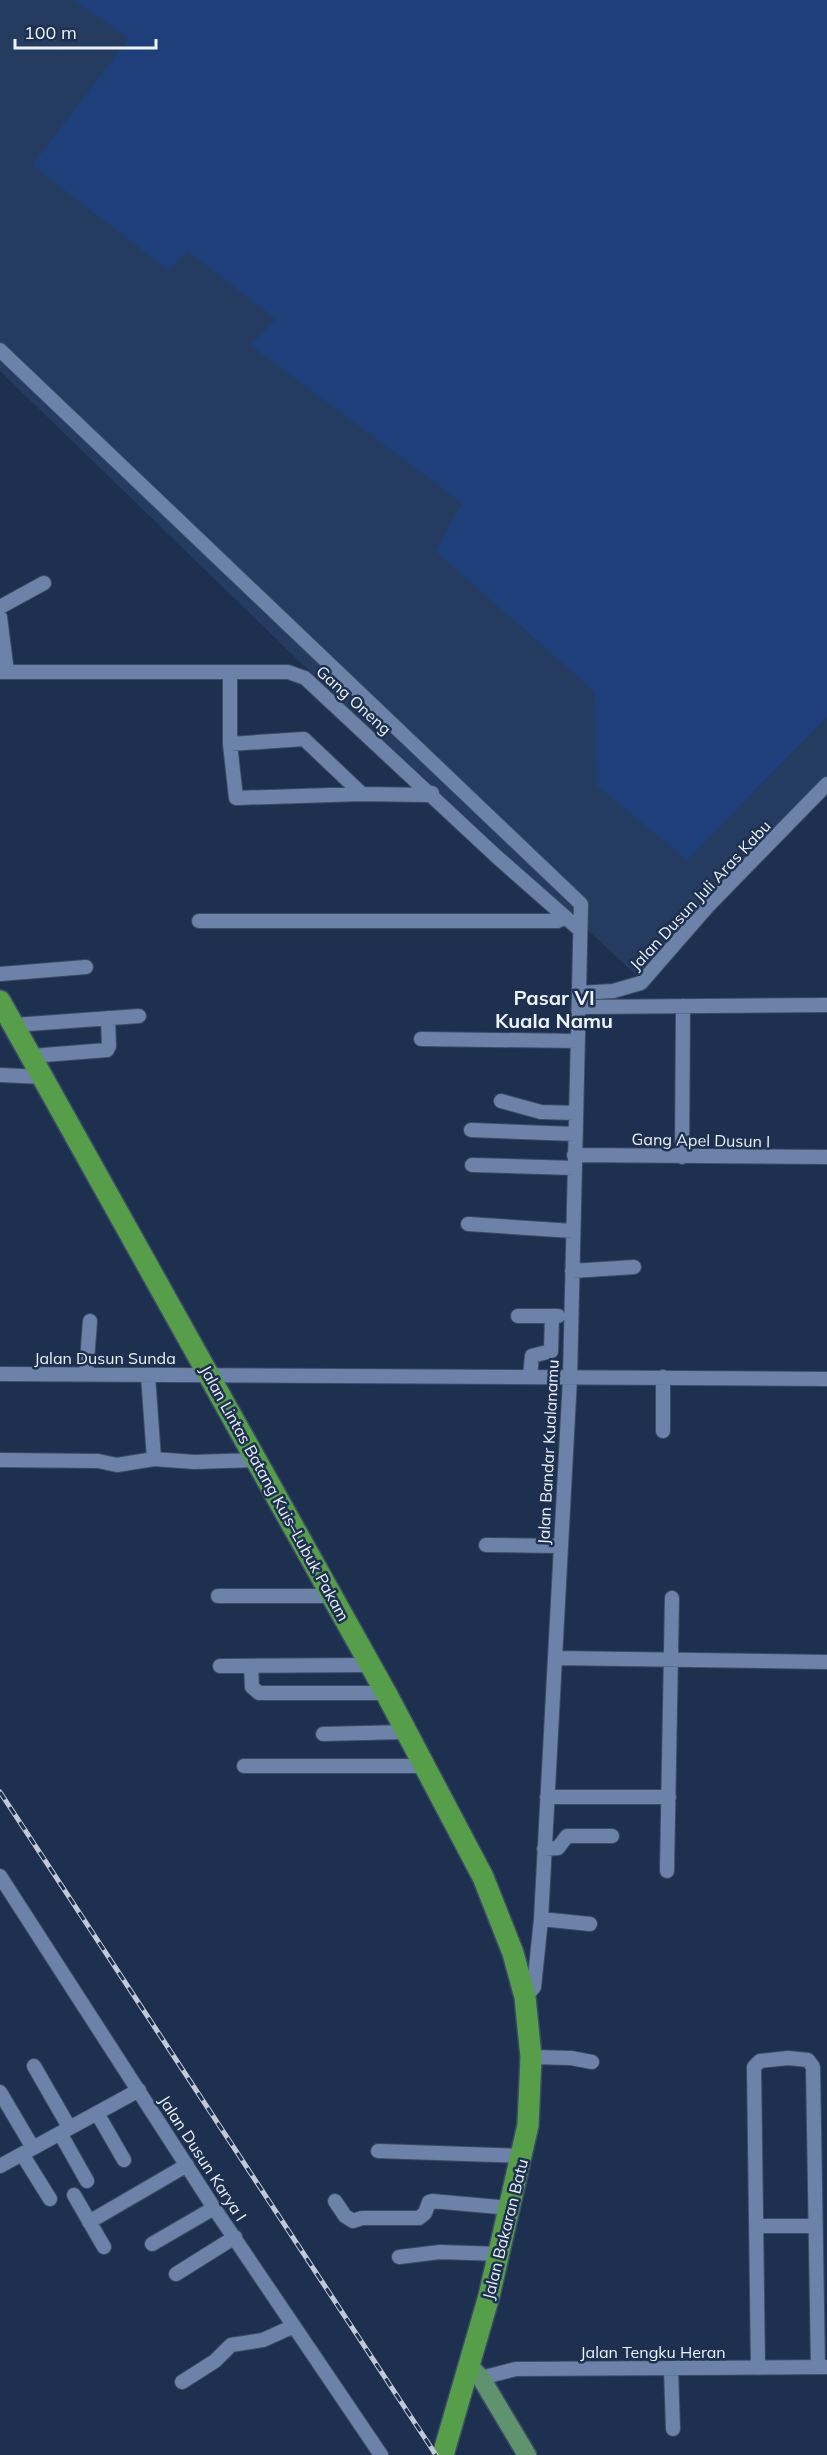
<svg xmlns="http://www.w3.org/2000/svg" width="827" height="2455" font-family="Mulish,sans-serif">
<style>
.built{fill:#253b60}
.green{fill:#1e3f79}
.lines{fill:none;stroke-linecap:round;stroke-linejoin:round}
.minor-casing{stroke:#3d4c65;stroke-width:16}
.major-casing{stroke:#3d4c65;stroke-width:21}
.highway-casing{stroke:#3d4c65;stroke-width:24}
.minor{stroke:#6c82a8;stroke-width:14}
.major{stroke:#5f9370;stroke-width:18}
.highway{stroke:#569e4a;stroke-width:21}
.rail-casing{stroke:#c1c9d7;stroke-width:5}
.rail{stroke:#1d3050;stroke-width:3;stroke-dasharray:9;stroke-linecap:butt}
.labels{text-anchor:middle;dominant-baseline:central;stroke-width:5;stroke-linejoin:round;paint-order:stroke}
.street-label{font-size:16px;fill:#edf2fb;stroke:#1d3050}
.quarter-label{font-size:20px;font-weight:bold;fill:#edf2fb;stroke:#1d3050}
</style>
<rect width="100%" height="100%" fill="#1d3050"/>
<path class="built" d="M 0,0 L 827,0 L 827,778 L 636,975 L 301,663 L 0,371 Z"/>
<path class="green" d="M 73,0 L 827,0 L 827,717 L 687,860 L 596,785 L 595,692 L 435,551 L 462,503 L 250,345 L 276,319 L 187,251 L 169,271 L 32,165 L 129,38 Z"/>
<g class="lines">
<defs>
<path id="minor" d="M 0,350 L 581,904 L 570,1378 L 541,1919 L 534,1987 L 525,1997
M 0,607 L 44,583
M 0,617 L 7,672
M 0,672 L 288,672 L 305,678 L 496,856 L 580,930
M 230,672 L 230,744 L 236,798 L 362,794 L 427,795 L 432,793
M 230,744 L 304,739 L 362,794
M 199,921 L 558,921 L 565,917
M 0,974 L 86,967
M 579,993 L 613,991 L 641,983 L 708,906 L 827,784
M 579,1007 L 827,1005
M 14,1025 L 139,1016
M 421,1039 L 578,1041
M 31,1056 L 107,1050 L 109,1046 L 108,1018
M 0,1075 L 43,1077
M 501,1101 L 541,1112 L 576,1113
M 471,1130 L 575,1134
M 574,1155 L 827,1157
M 682,1157 L 683,1006
M 472,1165 L 574,1168
M 468,1224 L 573,1231
M 572,1271 L 634,1267
M 518,1316 L 558,1316
M 0,1374 L 827,1379
M 86,1374 L 90,1321
M 148,1375 L 154,1459
M 530,1377 L 532,1356 L 551,1351 L 552,1316
M 663,1431 L 663,1377
M 0,1460 L 98,1461 L 117,1465 L 154,1459 L 194,1462 L 256,1460
M 486,1545 L 559,1546
M 218,1596 L 334,1596
M 555,1658 L 827,1662
M 220,1666 L 371,1665
M 251,1666 L 252,1687 L 259,1693 L 386,1693
M 323,1734 L 405,1732
M 244,1766 L 424,1766
M 547,1797 L 669,1797
M 544,1849 L 558,1848 L 567,1836 L 612,1836
M 667,1871 L 672,1598
M 0,1876 L 214,2208 L 381,2455
M 541,1919 L 590,1924
M 531,2057 L 571,2058 L 592,2062
M 34,2066 L 69,2127
M 0,2092 L 33,2148
M 97,2113 L 124,2160
M 60,2133 L 87,2181
M 378,2151 L 523,2156
M 22,2154 L 50,2199
M 0,2166 L 139,2090
M 74,2195 L 104,2247
M 335,2201 L 345,2216 L 353,2221 L 362,2218 L 419,2218 L 425,2213 L 429,2202 L 432,2201 L 511,2208
M 89,2222 L 187,2165
M 756,2226 L 815,2226
M 152,2244 L 214,2208
M 399,2257 L 440,2252 L 500,2254
M 176,2274 L 235,2237
M 758,2368 L 754,2067 L 760,2061 L 788,2058 L 808,2060 L 813,2067 L 818,2367
M 671,2369 L 673,2429
M 481,2378 L 516,2369 L 826,2367
M 182,2382 L 215,2361 L 231,2345 L 263,2340 L 294,2326"/>
<path id="major" d="M 469,2366 L 481,2378 L 527,2455"/>
<path id="highway" d="M 0,1001 L 386,1693 L 483,1877 L 513,1953 L 525,1997 L 531,2057 L 528,2125 L 489,2296 L 443,2455"/>
</defs>
<use href="#minor" class="minor-casing"/>
<use href="#major" class="major-casing"/>
<use href="#highway" class="highway-casing"/>
<use href="#minor" class="minor"/>
<use href="#major" class="major"/>
<use href="#highway" class="highway"/>
<defs>
<path id="rail" d="M 0,1792 L 436,2455"/>
</defs>
<use href="#rail" class="rail-casing"/>
<use href="#rail" class="rail"/>
</g>
<g class="labels">
<g class="street-label">
<text transform="translate(354 700) rotate(42)">Gang Oneng</text>
<text transform="translate(700 895) rotate(-47)">Jalan Dusun Juli Aras Kabu</text>
<text transform="translate(701 1140) rotate(1)">Gang Apel Dusun I</text>
<text x="105" y="1358">Jalan Dusun Sunda</text>
<text transform="translate(548 1452) rotate(-87)">Jalan Bandar Kualanamu</text>
<text transform="translate(275 1493) rotate(61)">Jalan Lintas Batang Kuis–Lubuk Pakam</text>
<text transform="translate(203 2158) rotate(57)">Jalan Dusun Karya I</text>
<text transform="translate(505 2229) rotate(-76)">Jalan Bakaran Batu</text>
<text x="653" y="2352">Jalan Tengku Heran</text>
</g>
<g class="quarter-label">
<text x="554" y="997">Pasar VI<tspan x="554" dy="23">Kuala Namu</tspan></text>
</g>
</g>
<path d="M15 39v9h141v-9" fill="none" stroke="#edf2fb" stroke-width="3"/>
<text x="24" y="39" font-size="18" fill="#edf2fb" stroke="#1d3050" stroke-width="4.5" paint-order="stroke">100 m</text>
</svg>
